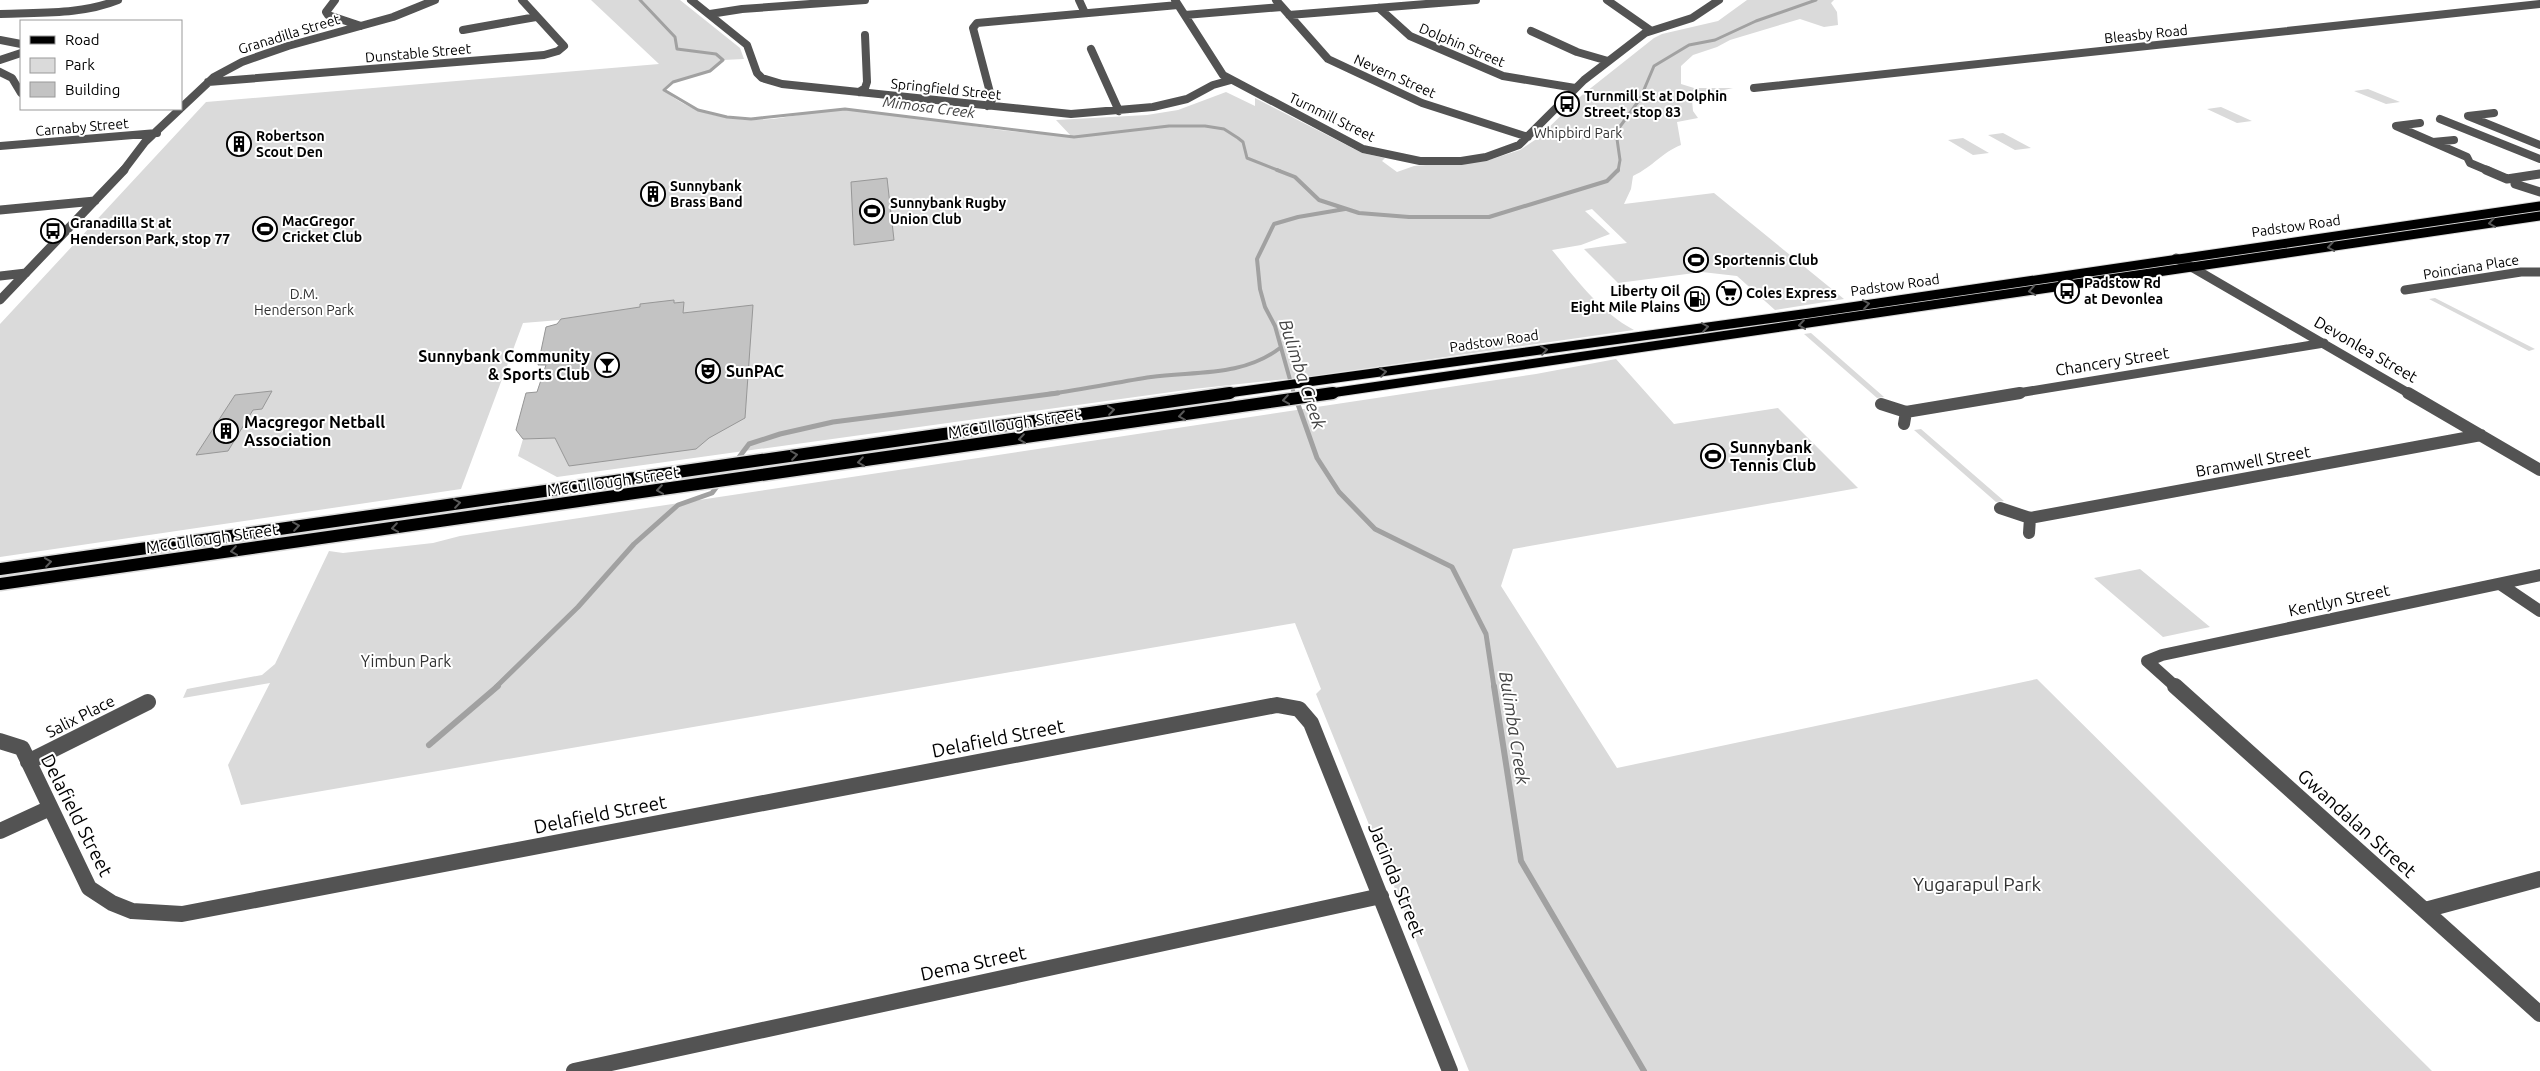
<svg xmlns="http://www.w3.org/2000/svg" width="2540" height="1071" font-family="Ubuntu,sans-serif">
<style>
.green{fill:#dadada}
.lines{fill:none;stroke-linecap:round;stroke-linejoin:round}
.stream-far3{stroke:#a1a1a1;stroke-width:3}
.stream-far2{stroke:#a1a1a1;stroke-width:4}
.stream-far1{stroke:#a1a1a1;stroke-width:5}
.stream{stroke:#a1a1a1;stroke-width:6}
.building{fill:#c3c3c3;stroke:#979797}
.major-far1-casing{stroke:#dbdbdb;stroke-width:11}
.major-casing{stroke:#dbdbdb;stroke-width:15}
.minor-far3{stroke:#535353;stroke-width:8}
.minor-far2{stroke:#535353;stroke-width:9}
.minor-far1{stroke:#535353;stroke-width:12}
.minor{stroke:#535353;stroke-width:16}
.major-far1{stroke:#000;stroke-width:9}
.major{stroke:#000;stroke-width:12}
.oneway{stroke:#595959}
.labels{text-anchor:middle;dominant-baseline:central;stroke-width:4;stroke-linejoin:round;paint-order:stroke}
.far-street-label{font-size:14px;fill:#000;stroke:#fff}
.far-poi-label{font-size:14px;font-weight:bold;fill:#000;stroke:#fff;text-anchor:start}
.far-park-label{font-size:14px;fill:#313131;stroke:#fff}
.far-water-label{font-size:15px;font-style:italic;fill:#424242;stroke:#fff}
.street-label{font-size:16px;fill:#000;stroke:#fff}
.poi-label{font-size:16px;font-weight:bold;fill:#000;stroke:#fff;text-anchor:start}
.park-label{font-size:16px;fill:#313131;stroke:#fff}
.water-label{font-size:18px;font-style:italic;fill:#424242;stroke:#fff}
.near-street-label{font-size:19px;fill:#000;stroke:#fff}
.near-park-label{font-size:19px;fill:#313131;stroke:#fff}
</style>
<rect width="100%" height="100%" fill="#fff"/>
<path class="green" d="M 591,0 L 680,0 L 740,48 L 744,59 L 723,60 L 710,71 L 673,82 L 664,90 C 695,118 746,124 786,117 C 806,114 825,108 846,109 C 898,113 949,123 1000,130 C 1024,133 1048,134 1072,137 L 1056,120 L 1147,115 L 1178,110 L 1226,92 L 1255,106 L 1255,98 L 1362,153 L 1385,158 L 1382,161 L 1397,172 L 1414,166 L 1489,160 L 1520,150 L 1538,138 L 1582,95 L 1654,38 L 1662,34 L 1718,21 L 1747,0 L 1834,0 L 1831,3 L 1837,12 L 1838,25 L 1824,27 L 1800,19 L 1730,40 L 1717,47 L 1693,55 L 1681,66 L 1681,84 L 1694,88 L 1733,88 L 1702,95 L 1692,100 L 1693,111 L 1698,118 L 1677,122 L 1681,145 C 1661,153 1654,166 1633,176 L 1631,189 L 1624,204 L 1714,193 L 1844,299 L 1775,310 L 1737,276 L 1702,272 L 1618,283 L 1584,249 L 1627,243 L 1592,209 L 1585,211 L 1610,234 L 1581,245 L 1552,250 C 1576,279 1600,312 1634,330 L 1306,377 L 1193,389 L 557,477 L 518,456 L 523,439 L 516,430 L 526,393 L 537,392 L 546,365 L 538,365 L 546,327 L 557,324 L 560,320 L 523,323 L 461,489 L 0,557 L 0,324 L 206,102 L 659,64 Z
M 2368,89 L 2400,102 L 2386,104 L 2354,91 Z
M 2221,107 L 2252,121 L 2237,123 L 2207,109 Z
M 2003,133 L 2031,148 L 2015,150 L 1988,135 Z
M 1963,138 L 1989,153 L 1973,155 L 1948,140 Z
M 2435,298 L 2535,349 L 2529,351 L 2429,299 Z
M 1811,333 L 1884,397 L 1877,398 L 1804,334 Z
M 1616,359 L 1674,424 L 1778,408 L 1858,488 L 1513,549 L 1501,586 L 1617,768 L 2037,679 L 2432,1071 L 1469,1071 L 1316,694 L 1321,689 L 1295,623 L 241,805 L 228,765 L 270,683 L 183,698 L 187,689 L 262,675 L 275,664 L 329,551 L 343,553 L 433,543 L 460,536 L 1536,374 Z
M 1921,429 L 2004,501 L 1996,502 L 1914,430 Z
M 2140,569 L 2210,627 L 2163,637 L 2094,578 Z"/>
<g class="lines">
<path class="stream-far3" d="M 640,0 L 675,37 L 677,49 L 716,54 L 723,60 L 710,71 L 673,82 L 664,90 L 698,110 L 727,117 L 751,119 L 845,109 L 1074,137 L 1169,126 L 1205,126 L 1224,129 L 1238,138 L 1243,142 L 1247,158 L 1280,171
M 1618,171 L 1620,160 L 1616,132 L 1640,99 L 1654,66 L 1689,45 L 1715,40 L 1756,21 L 1816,0"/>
<path class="stream-far2" d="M 1277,170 L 1295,177 L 1319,200 L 1359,213 L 1409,217 L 1489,217 L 1607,181 L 1618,170
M 1048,394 C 1083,390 1117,382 1151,377 C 1195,371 1242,377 1280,348
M 1294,394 L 1275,326 L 1265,307 L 1260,289 L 1257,259 L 1274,224 L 1298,217 L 1345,209"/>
<path class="stream-far1" d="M 1294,393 L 1317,458 L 1339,492 L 1375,529 L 1452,567 L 1486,634 L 1494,687
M 496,687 L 578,607 L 634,544 L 678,505 L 712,493 L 749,444 L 780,434 L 833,422 L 1058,393"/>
<path class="stream" d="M 1494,686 L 1521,861 L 1644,1071
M 429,745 L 498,686"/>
</g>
<path class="building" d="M 887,178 L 894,240 L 854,245 L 851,182 Z
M 674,300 L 674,303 L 684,302 L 683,313 L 753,305 L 745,418 L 709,438 L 696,449 L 569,466 L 555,438 L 523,439 L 516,430 L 526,393 L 537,392 L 546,365 L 538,365 L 546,327 L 557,324 L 561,319 L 640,307 L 640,304 Z
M 272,391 L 262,409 L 253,410 L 228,451 L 196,455 L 235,395 Z"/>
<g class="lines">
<defs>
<path id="major-far1" d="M 1221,394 L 1810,313 L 2540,206
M 1324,394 L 2540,216"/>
<path id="major" d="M 0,569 L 1230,393
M 0,584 L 1333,393"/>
</defs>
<use href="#major-far1" class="major-far1-casing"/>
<use href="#major" class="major-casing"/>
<path class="minor-far3" d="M 335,0 L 326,12 L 328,15 L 361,26
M 691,0 L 747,45 L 757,73 L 762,78 L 782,84 L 1071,114 L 1153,107 L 1187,99 L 1213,85 L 1231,80
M 1079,0 L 1085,13
M 1175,0 L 1223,75 L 1363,149 L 1420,161 L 1461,161 L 1486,157 L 1519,145 L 1584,80 L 1645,33 L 1692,18 L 1719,0
M 1276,0 L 1328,59 L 1422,103 L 1528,137
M 1607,0 L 1650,30
M 1379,8 L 1410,36 L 1503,76 L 1575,88
M 0,14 C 39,12 81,15 118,0
M 710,14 L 742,9 L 865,0
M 1185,15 L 1282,7
M 1289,15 L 1476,0
M 463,30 L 536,17
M 1531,31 L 1577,52 L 1608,61
M 0,40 L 21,44
M 1091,49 L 1119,111
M 0,60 L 21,53
M 0,72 L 12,78 L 21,93
M 208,82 L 544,55 L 558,51 L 564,46 L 522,0
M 1754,88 L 2540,4
M 859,92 L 865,88 L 867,82 L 865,35
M 987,106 L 992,100 L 973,28 L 977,23 L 1178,5
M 181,108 L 214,77 L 242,62 L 288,46 L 393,17 L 435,0
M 2494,113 L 2468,116 L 2540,145
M 2440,119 L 2540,159
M 2420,123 L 2396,126 L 2467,157 L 2470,163 L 2489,171
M 2433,142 L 2454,140
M 0,146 L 157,133
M 123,171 L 145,142 L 180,109"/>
<path class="minor-far2" d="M 2486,170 L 2507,179 L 2540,174
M 2515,184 L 2540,192
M 0,210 L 95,201
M 2176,258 L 2410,394
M 0,276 L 26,273
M 2405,290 L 2521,272 L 2540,272
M 0,300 L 124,170
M 2012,394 L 2324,343"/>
<path class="minor-far1" d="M 2408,393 L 2540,470
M 1881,404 L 1906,412 L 1904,424
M 1906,412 L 2020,393
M 2000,508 L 2030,518 L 2029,533
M 2030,518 L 2481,435
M 2500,584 L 2540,611
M 2176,687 L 2147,661 L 2162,655 L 2540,575"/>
<path class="minor" d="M 2175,686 L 2540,1014
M 0,741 L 22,748 L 89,888 L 112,903 L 132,911 L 182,914 L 1277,705 L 1299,709 L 1311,723 L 1450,1071
M 28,762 L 148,702
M 0,831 L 50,808
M 2425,910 L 2540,879
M 574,1071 L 1381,896"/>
<use href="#major-far1" class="major-far1"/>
<use href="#major" class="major"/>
</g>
<defs><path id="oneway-chevron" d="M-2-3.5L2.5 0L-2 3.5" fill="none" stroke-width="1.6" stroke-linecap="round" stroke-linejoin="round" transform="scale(1.25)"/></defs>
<g class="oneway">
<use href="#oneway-chevron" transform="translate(2492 223) rotate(172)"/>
<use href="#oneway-chevron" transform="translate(2331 247) rotate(172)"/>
<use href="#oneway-chevron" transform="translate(2032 291) rotate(171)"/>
<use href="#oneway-chevron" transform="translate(1866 304) rotate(-8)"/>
<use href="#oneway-chevron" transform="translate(1802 325) rotate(172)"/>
<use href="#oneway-chevron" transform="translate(1705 327) rotate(-8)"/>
<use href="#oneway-chevron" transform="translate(1544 350) rotate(-8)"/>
<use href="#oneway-chevron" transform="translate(1383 372) rotate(-8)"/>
<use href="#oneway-chevron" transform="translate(1286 400) rotate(171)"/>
<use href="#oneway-chevron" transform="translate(1111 410) rotate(-8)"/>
<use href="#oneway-chevron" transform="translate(1182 416) rotate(172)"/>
<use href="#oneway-chevron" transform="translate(1022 439) rotate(172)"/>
<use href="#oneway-chevron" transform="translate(794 455) rotate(-8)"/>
<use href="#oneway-chevron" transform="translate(861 462) rotate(172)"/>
<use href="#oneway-chevron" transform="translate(660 490) rotate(172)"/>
<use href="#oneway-chevron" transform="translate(457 503) rotate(-8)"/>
<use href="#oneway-chevron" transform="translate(296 526) rotate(-8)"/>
<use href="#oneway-chevron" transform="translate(395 528) rotate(172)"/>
<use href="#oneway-chevron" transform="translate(234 551) rotate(172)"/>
<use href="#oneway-chevron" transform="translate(48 562) rotate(-8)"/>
</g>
<defs>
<symbol id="bus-ring" viewBox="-11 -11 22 22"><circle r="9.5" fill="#fff" stroke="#000" stroke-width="1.5"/><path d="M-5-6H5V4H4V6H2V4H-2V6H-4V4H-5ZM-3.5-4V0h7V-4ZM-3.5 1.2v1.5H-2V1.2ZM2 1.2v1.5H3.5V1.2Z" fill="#000"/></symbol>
<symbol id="building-ring" viewBox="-11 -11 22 22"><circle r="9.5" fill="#fff" stroke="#000" stroke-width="1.5"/><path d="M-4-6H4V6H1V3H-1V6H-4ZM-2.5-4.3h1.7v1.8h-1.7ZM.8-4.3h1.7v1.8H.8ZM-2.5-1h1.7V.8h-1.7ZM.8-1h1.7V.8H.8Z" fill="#000"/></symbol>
<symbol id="stadium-ring" viewBox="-11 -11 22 22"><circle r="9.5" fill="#fff" stroke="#000" stroke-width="1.5"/><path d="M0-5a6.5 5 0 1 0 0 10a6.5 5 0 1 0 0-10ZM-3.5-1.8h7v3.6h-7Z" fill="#000"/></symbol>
<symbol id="supermarket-ring" viewBox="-11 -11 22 22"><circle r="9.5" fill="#fff" stroke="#000" stroke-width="1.5"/><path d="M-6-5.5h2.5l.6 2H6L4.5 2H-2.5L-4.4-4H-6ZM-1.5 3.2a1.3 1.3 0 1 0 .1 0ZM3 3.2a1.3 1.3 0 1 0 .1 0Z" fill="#000"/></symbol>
<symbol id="fuel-ring" viewBox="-11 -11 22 22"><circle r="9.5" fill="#fff" stroke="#000" stroke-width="1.5"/><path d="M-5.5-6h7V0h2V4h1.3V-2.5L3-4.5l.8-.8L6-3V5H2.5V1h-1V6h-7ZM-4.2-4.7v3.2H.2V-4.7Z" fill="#000"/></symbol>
<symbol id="bar-ring" viewBox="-11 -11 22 22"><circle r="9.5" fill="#fff" stroke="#000" stroke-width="1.5"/><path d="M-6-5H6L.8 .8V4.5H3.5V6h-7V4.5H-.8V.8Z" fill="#000"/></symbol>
<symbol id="theatre-ring" viewBox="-11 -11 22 22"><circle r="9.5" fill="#fff" stroke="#000" stroke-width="1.5"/><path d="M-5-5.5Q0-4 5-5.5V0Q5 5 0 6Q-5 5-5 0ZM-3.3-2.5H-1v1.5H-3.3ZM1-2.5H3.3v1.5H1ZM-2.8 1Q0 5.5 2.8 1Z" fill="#000"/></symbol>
</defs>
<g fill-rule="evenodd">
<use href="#bus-ring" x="1553" y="90" width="28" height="28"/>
<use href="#building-ring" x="225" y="130" width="28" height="28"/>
<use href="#building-ring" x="639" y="180" width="28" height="28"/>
<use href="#stadium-ring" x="858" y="197" width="28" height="28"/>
<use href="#stadium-ring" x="251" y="215" width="28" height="28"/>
<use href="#bus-ring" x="39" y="217" width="28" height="28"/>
<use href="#stadium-ring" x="1682" y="246" width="28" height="28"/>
<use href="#bus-ring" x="2053" y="277" width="28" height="28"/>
<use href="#supermarket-ring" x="1715" y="279" width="28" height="28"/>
<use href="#fuel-ring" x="1683" y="285" width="28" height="28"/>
<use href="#bar-ring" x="593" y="351" width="28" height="28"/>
<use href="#theatre-ring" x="694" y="357" width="28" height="28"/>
<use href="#building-ring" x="212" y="417" width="28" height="28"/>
<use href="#stadium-ring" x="1699" y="442" width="28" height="28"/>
</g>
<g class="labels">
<g class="far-street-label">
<text transform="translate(289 34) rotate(-17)">Granadilla Street</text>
<text transform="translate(2146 34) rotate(-6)">Bleasby Road</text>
<text transform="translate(1462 45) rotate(23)">Dolphin Street</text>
<text transform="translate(418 53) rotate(-5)">Dunstable Street</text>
<text transform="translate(1395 76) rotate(24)">Nevern Street</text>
<text transform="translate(946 89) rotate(6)">Springfield Street</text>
<text transform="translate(1332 117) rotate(26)">Turnmill Street</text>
<text transform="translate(82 127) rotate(-5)">Carnaby Street</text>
<text transform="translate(2296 226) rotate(-8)">Padstow Road</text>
<text transform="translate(2471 267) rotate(-9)">Poinciana Place</text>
<text transform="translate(1895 285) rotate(-8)">Padstow Road</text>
<text transform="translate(1494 341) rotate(-8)">Padstow Road</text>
</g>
<g class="far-poi-label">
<text x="1584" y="96">Turnmill St at Dolphin<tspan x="1584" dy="16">Street, stop 83</tspan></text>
<text x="256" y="136">Robertson<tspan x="256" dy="16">Scout Den</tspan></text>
<text x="670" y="186">Sunnybank<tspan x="670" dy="16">Brass Band</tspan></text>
<text x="890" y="203">Sunnybank Rugby<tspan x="890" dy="16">Union Club</tspan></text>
<text x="282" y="221">MacGregor<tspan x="282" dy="16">Cricket Club</tspan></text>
<text x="70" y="223">Granadilla St at<tspan x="70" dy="16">Henderson Park, stop 77</tspan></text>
<text x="1714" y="260">Sportennis Club</text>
<text x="2084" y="283">Padstow Rd<tspan x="2084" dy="16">at Devonlea</tspan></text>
<text x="1680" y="291" text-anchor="end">Liberty Oil<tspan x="1680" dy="16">Eight Mile Plains</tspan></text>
<text x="1746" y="293">Coles Express</text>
</g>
<g class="far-park-label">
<text x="1578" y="133">Whipbird Park</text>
<text x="304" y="294">D.M.<tspan x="304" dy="16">Henderson Park</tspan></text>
</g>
<g class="far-water-label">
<text transform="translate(929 107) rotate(7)">Mimosa Creek</text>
</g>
<g class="street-label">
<text transform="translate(2366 349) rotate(30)">Devonlea Street</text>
<text transform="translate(2112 361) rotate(-9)">Chancery Street</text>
<text transform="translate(1014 423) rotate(-8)">McCullough Street</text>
<text transform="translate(2253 461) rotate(-10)">Bramwell Street</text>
<text transform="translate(613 481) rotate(-8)">McCullough Street</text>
<text transform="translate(212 538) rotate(-8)">McCullough Street</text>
<text transform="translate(2339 600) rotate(-12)">Kentlyn Street</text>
<text transform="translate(80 716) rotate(-27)">Salix Place</text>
</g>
<g class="poi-label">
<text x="590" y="356" text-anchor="end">Sunnybank Community<tspan x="590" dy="18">&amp; Sports Club</tspan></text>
<text x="726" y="371">SunPAC</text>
<text x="244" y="422">Macgregor Netball<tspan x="244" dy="18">Association</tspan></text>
<text x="1730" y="447">Sunnybank<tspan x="1730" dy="18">Tennis Club</tspan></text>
</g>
<g class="park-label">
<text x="406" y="661">Yimbun Park</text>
</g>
<g class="water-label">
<text transform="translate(1303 374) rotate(72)">Bulimba Creek</text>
<text transform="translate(1515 728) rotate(81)">Bulimba Creek</text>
</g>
<g class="near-street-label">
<text transform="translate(998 738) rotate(-11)">Delafield Street</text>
<text transform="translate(600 814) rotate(-11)">Delafield Street</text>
<text transform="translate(77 815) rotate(63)">Delafield Street</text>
<text transform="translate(2357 823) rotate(42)">Gwandalan Street</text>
<text transform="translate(1397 880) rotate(68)">Jacinda Street</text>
<text transform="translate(973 963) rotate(-12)">Dema Street</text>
</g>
<g class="near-park-label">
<text x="1977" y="884">Yugarapul Park</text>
</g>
</g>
<rect x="20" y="20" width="162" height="90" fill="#ffffff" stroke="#999999"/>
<rect x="30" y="36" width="25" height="8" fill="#000000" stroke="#999999"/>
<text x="65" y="45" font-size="15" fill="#000000">Road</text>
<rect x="30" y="58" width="25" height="15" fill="#dadada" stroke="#999999"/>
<text x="65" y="70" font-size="15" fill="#000000">Park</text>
<rect x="30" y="82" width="25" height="15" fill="#c3c3c3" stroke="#999999"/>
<text x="65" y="95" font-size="15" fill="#000000">Building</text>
</svg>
